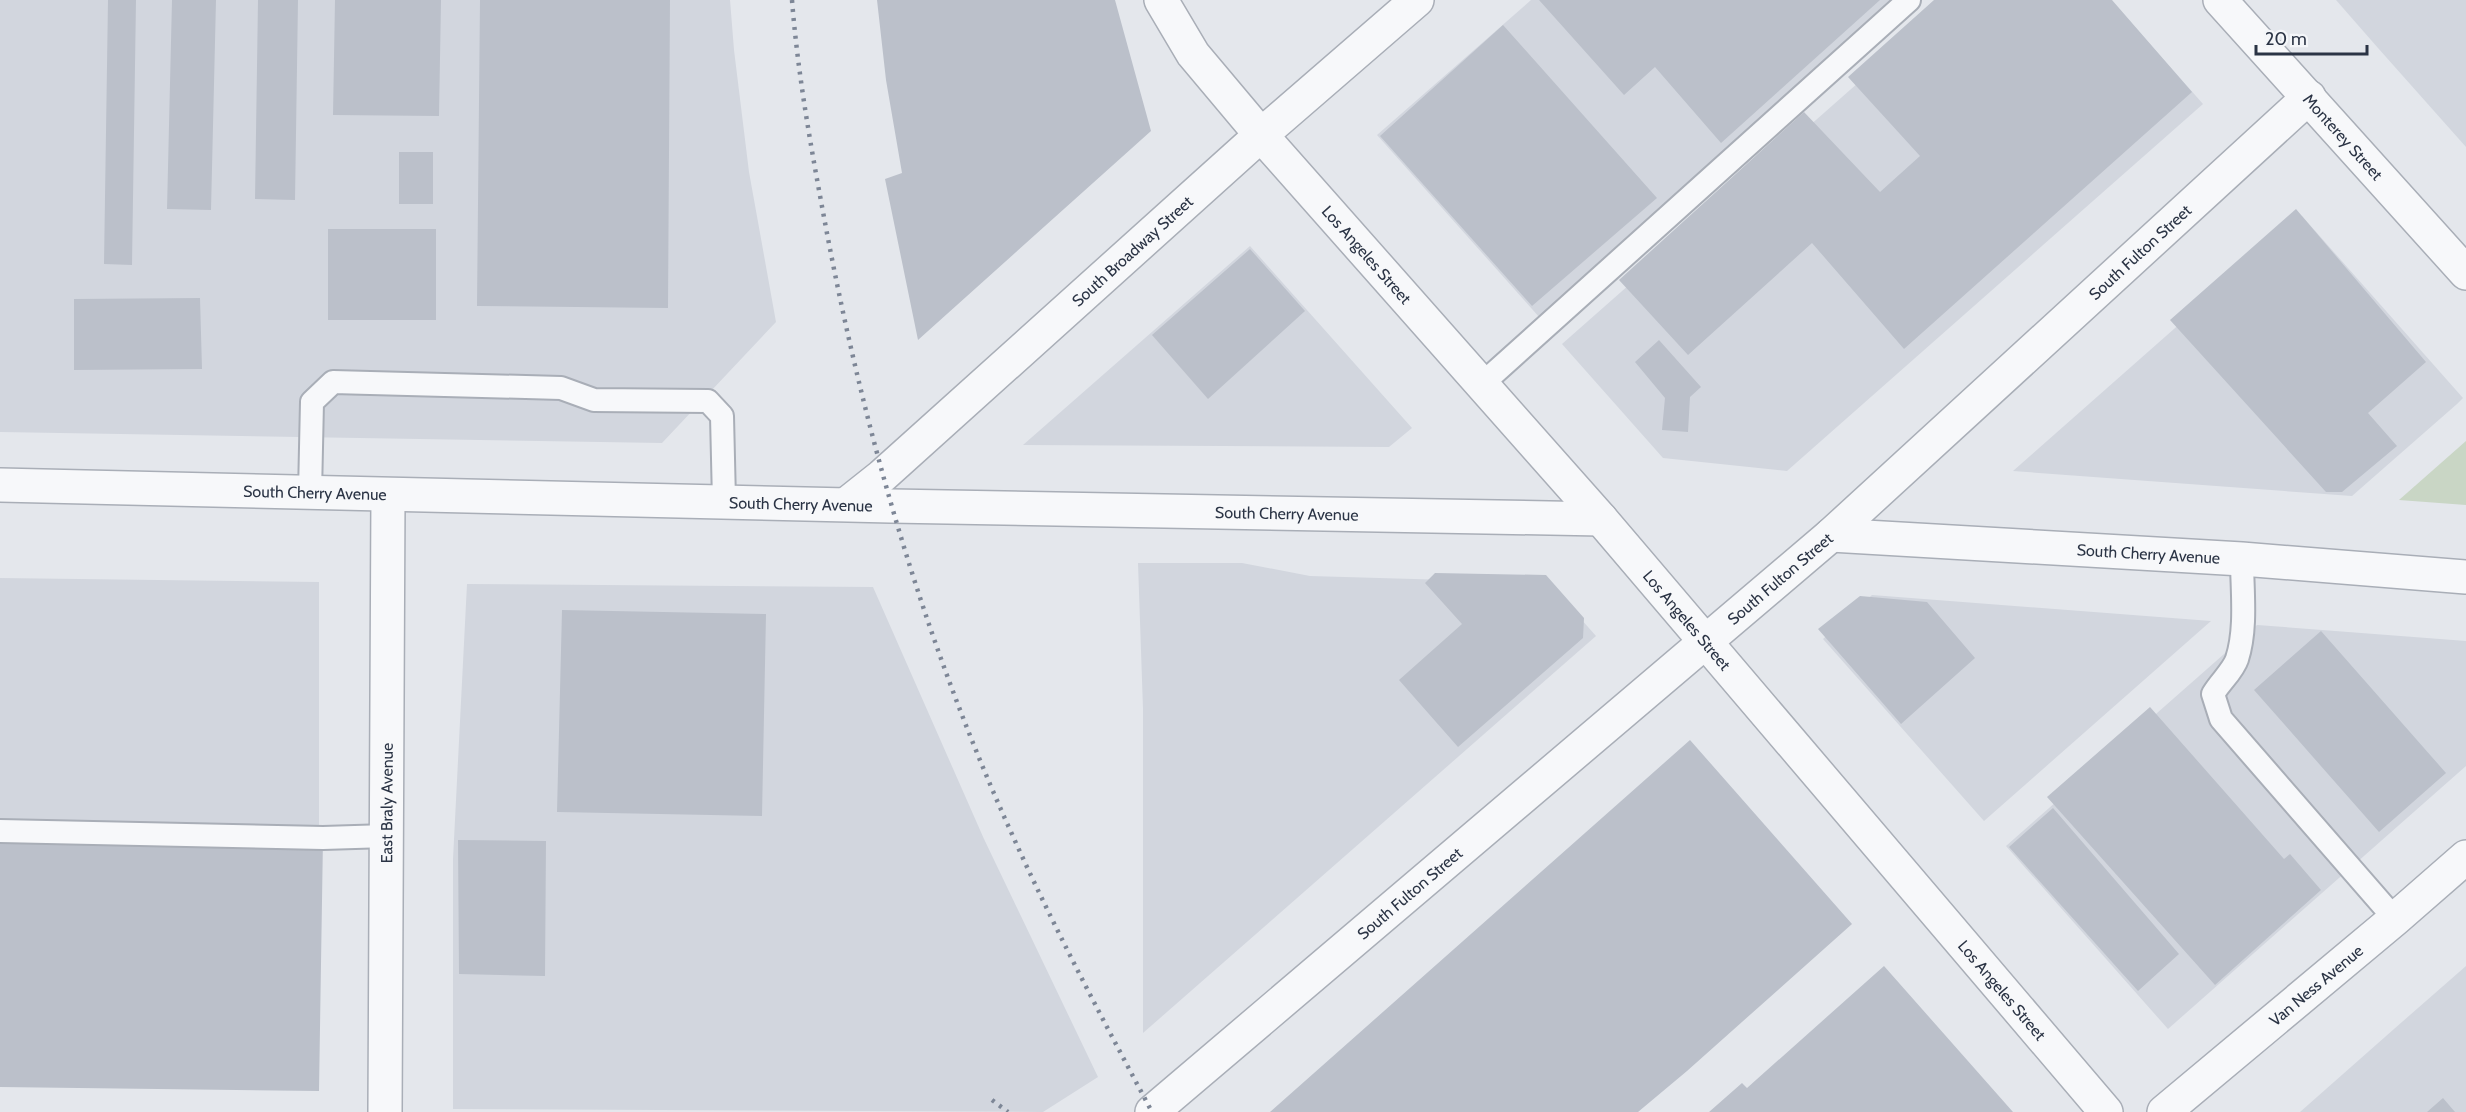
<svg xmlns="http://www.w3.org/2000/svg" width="2466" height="1112" font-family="Cabin,sans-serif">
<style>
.built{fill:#d2d6de}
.green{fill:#c9d6c5}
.building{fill:#bbc0ca}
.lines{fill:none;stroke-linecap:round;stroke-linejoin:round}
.service-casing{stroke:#a9aeb7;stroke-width:26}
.minor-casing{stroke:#a9aeb7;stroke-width:36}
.tertiary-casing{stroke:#a9aeb7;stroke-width:36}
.service{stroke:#f7f8fa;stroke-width:22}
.minor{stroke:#f7f8fa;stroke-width:33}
.tertiary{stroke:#f7f8fa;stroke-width:33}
.rail{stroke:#7d8696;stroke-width:4.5;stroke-dasharray:3 6;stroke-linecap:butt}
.labels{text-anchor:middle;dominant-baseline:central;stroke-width:4.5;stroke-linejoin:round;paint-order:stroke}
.street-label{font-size:16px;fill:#2b3445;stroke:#f4f6f9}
</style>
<rect width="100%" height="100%" fill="#e4e7ec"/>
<path class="built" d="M 0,0 L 730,0 L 734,50 L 749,172 L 776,322 L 662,443 L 0,432 Z
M 1531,0 L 1901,0 L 1540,318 L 1377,135 Z
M 1952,0 L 2111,0 L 2203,104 L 1787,471 L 1663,458 L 1562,344 Z
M 2336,0 L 2466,0 L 2466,147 L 2378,48 Z
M 2302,216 L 2463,398 L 2457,404 L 2352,496 L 2013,471 Z
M 1250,246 L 1412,428 L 1389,447 L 1023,445 Z
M 1138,563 L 1242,563 L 1310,576 L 1549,583 L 1596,636 L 1143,1033 L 1143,709 Z
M 0,578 L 319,582 L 319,832 L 0,828 Z
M 467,584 L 873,587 L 984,839 L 1098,1077 L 1043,1112 L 453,1109 L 453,859 Z
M 1872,595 L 2211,621 L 1984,821 L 1823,639 Z
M 2257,625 L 2466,641 L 2466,766 L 2168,1029 L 2006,846 Z
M 2466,966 L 2466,1112 L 2300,1112 L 2394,1029 Z"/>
<path class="green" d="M 2466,441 L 2466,505 L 2399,500 Z"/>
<path class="building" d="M 108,0 L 136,0 L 132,265 L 104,264 Z
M 172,0 L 216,0 L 211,210 L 167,209 Z
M 258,0 L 298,0 L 295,200 L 255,199 Z
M 335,0 L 441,0 L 439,116 L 333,115 Z
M 480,0 L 670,0 L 668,308 L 477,306 Z
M 877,0 L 1115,0 L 1151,131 L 918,340 L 885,179 L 902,173 L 886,80 Z
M 1539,0 L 1880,0 L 1721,143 L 1655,67 L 1624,95 Z
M 1934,0 L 2112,0 L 2192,92 L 1904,349 L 1812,243 L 1688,355 L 1619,280 L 1804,112 L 1880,192 L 1920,156 L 1848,77 Z
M 1503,25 L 1657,198 L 1532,306 L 1380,136 Z
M 399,152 L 433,152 L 433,204 L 399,204 Z
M 2296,209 L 2426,362 L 2368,413 L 2397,446 L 2342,492 L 2326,492 L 2170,320 Z
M 328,229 L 436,229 L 436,320 L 328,320 Z
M 1250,249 L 1305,311 L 1208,399 L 1152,335 Z
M 200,298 L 202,369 L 74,370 L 74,299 Z
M 1659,340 L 1701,387 L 1690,397 L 1688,432 L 1662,430 L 1665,398 L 1635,362 Z
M 1435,573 L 1546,575 L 1584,618 L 1583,638 L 1458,747 L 1399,680 L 1462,624 L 1425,583 Z
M 1860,596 L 1927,602 L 1975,658 L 1901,724 L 1818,629 Z
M 562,610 L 766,614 L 762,816 L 557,812 Z
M 2321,631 L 2446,773 L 2379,832 L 2254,690 Z
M 2150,707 L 2284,859 L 2290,854 L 2321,890 L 2215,985 L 2047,797 Z
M 1690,740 L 1852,924 L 1687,1071 L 1638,1112 L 1270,1112 Z
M 2053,808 L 2179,954 L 2138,991 L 2009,847 Z
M 0,834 L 323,838 L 319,1091 L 0,1087 Z
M 458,840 L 546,841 L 545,976 L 459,974 Z
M 1884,966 L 2013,1112 L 1709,1112 L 1742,1083 L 1747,1088 Z
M 2443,1098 L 2455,1112 L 2427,1112 Z"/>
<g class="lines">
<defs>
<path id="service" d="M 1482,384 L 1909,0
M 310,493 L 312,402 L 333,382 L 561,388 L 594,400 L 708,401 L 722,416 L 724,501
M 2242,559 C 2242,590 2247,628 2237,659 C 2233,671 2220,682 2213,694 L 2221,719 L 2395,919
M 0,831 L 323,838 L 387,836"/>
<g id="minor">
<path id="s1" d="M 2220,0 L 2466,273"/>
<path id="s2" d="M 0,485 L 891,506 L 1601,519"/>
<path id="s3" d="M 848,503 L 882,476 L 1261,135 L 1193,54 L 1161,0"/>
<path id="s4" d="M 1831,535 L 2242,559 L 2466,577"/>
<path id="s5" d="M 385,1112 L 388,495"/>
<path id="s6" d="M 1152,1112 L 1831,535 L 2309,97"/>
</g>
<g id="tertiary">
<path id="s7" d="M 1417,0 L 1261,135 L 1601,519 L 2106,1112"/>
<path id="s8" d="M 2164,1112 L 2395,919 L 2466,857"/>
</g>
</defs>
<use href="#service" class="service-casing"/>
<use href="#minor" class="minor-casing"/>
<use href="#tertiary" class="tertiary-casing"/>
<use href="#service" class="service"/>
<use href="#minor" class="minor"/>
<use href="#tertiary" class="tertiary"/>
<path class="rail" d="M 792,0 C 798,77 812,153 826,228 C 865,435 924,640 1011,832 C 1054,928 1103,1020 1152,1112
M 992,1100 L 1008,1112"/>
</g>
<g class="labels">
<g class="street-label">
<text stroke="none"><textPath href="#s1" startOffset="184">Monterey Street</textPath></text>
<text stroke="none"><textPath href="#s3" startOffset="380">South Broadway Street</textPath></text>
<text stroke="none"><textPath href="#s6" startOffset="1310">South Fulton Street</textPath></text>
<text stroke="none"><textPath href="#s7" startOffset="366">Los Angeles Street</textPath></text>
<text stroke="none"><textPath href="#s2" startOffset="315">South Cherry Avenue</textPath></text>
<text stroke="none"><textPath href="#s2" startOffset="801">South Cherry Avenue</textPath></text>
<text stroke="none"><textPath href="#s2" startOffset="1287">South Cherry Avenue</textPath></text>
<text stroke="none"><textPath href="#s4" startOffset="318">South Cherry Avenue</textPath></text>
<text stroke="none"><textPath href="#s6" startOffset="824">South Fulton Street</textPath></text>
<text stroke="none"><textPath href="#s7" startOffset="852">Los Angeles Street</textPath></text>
<text stroke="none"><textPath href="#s5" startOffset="309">East Braly Avenue</textPath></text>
<text stroke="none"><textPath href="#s6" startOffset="338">South Fulton Street</textPath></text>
<text stroke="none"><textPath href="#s8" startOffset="198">Van Ness Avenue</textPath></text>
<text stroke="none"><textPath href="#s7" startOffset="1338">Los Angeles Street</textPath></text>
</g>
</g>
<path d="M2256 45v9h111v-9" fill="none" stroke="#2b3445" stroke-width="3"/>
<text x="2265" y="45" font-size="18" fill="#2b3445" stroke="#f4f6f9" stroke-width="4.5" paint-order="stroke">20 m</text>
</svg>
